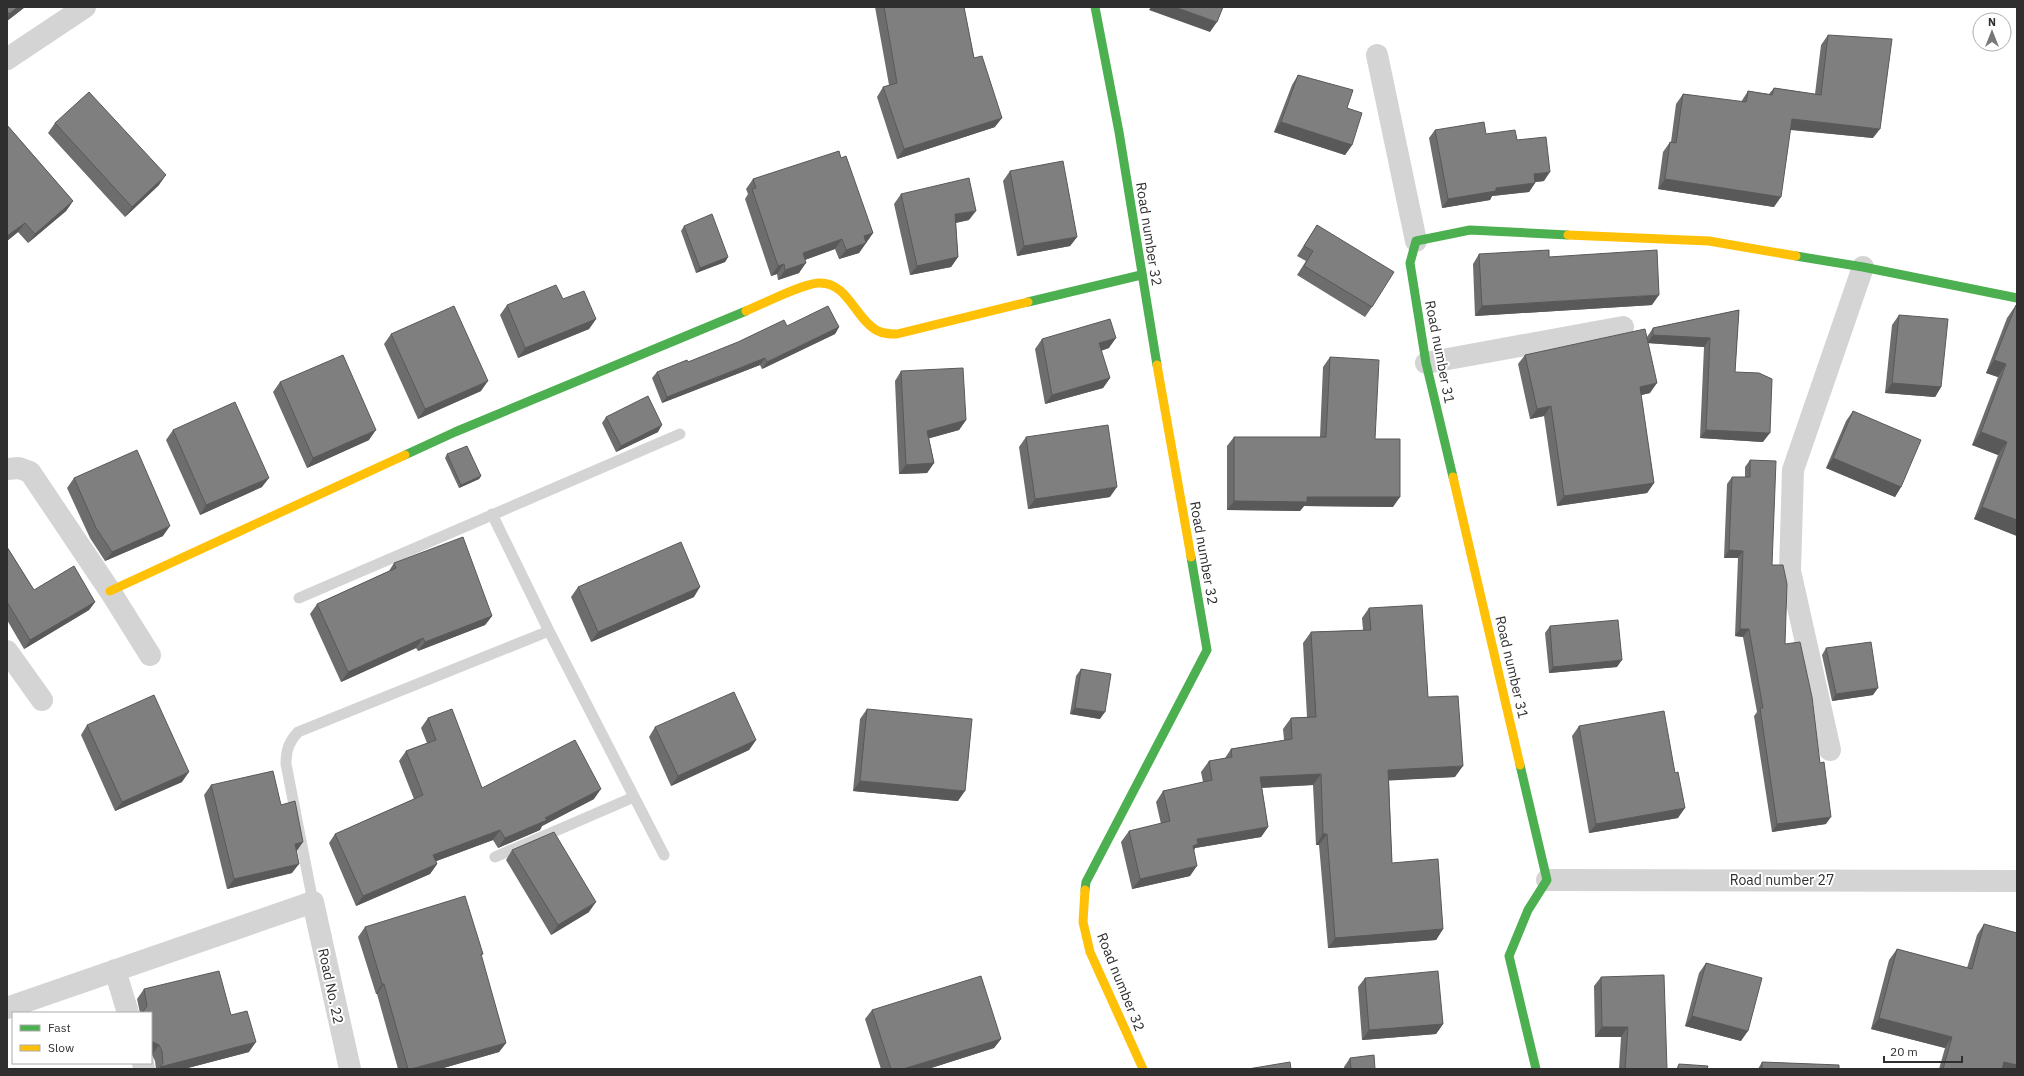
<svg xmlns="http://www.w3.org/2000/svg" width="2024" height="1076" font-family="'IBM Plex Sans',sans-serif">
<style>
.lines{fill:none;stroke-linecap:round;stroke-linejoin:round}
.lane{stroke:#d4d4d4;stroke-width:11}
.street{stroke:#d4d4d4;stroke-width:22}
.fast{stroke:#4caf50;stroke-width:9}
.slow{stroke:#ffc107;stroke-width:9}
.wall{fill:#6d6d6d}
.shaded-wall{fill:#595959}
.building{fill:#7f7f7f;stroke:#595959}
.labels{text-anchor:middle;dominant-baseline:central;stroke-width:4;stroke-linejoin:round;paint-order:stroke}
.street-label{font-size:14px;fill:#2f2f2f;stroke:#fff}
</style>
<rect width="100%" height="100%" fill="#fff"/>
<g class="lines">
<path class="lane" d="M 492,514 L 549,631 L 664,855
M 299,598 L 680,434
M 495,857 L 634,797
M 313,902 L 286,764 C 286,750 289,742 298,732 L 549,631"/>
<path class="street" d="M 1377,55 L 1416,241
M 7,59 L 85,7
M 1426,363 L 1623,327
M 7,469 L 19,468 L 30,472 L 110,591 L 150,655
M 7,651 L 42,700
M 1830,750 L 1790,571 L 1793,470 L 1863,267
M 1547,880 L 2017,881
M 115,970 L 128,1013
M 7,1008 L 313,902 L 350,1069
M 143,1063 L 144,1069"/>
<path class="fast" d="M 1095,7 L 1119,132 L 1157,365
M 1796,256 L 1863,267 L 2017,298
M 1028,302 L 1141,275
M 405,455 L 455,432 L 746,311
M 1453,477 L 1426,363 L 1410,263 L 1416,241 L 1470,230 L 1568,235
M 1520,765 L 1547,880 L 1528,910 L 1509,956 L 1536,1069
M 1085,890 L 1086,882 L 1207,650 L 1191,557"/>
<path class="slow" d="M 1568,235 L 1709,241 L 1796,256
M 746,311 C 765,303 799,285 818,283 C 847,281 855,318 876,330 C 883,334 890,334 897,334 L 1028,302
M 1157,365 L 1191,557
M 1453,477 L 1520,765
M 110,591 L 405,455
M 1085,890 L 1083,922 L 1090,952 L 1143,1069"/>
</g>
<path class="wall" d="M 7,7 L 25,7 L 7,21 Z
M 875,7 L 964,7 L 974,58 L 995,127 L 897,159 L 877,97 L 883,87 L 889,85 Z
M 1828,35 L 1873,138 L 1790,130 L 1774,207 L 1658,189 L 1663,152 L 1670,142 L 1671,142 L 1676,104 L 1683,94 L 1741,102 L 1748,91 L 1769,94 L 1774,88 L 1815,94 L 1821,45 Z
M 1298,75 L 1347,108 L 1352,145 L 1345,155 L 1274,132 L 1292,85 Z
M 55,123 L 159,185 L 125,217 L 48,133 Z
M 7,125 L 73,201 L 66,211 L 28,243 L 18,232 L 7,241 Z
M 1435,130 L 1486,134 L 1517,140 L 1544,181 L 1535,182 L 1535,183 L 1529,192 L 1492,196 L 1490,200 L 1442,208 L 1429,138 Z
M 841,158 L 873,233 L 859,253 L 839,259 L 835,249 L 805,260 L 799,273 L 778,280 L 777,274 L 771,276 L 745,199 L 748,194 L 746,189 L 753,179 Z
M 1010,171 L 1077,237 L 1070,246 L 1017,256 L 1003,181 Z
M 901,194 L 969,220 L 956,223 L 958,257 L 951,267 L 910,275 L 894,204 Z
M 1317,225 L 1372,307 L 1365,317 L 1297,275 L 1306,261 L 1297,256 Z
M 684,226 L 728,257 L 725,262 L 696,273 L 681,231 Z
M 1479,254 L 1549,257 L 1652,305 L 1475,316 L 1473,264 Z
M 563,299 L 596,319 L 589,329 L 518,358 L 500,315 L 507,305 Z
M 2016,305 L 2017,306 L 2017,536 L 1974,519 L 1998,455 L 1972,445 L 1998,377 L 1986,373 L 2007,318 Z
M 1739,310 L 1735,372 L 1763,442 L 1700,438 L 1704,347 L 1648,343 L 1650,393 L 1641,395 L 1654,483 L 1647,493 L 1557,506 L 1544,416 L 1530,419 L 1518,364 L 1525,355 L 1647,337 L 1653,328 Z
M 1899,315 L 1941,387 L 1935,397 L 1885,393 L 1892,325 Z
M 787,326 L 839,327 L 835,334 L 762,369 L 760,365 L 662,403 L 652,378 L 657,372 L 688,362 Z
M 391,334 L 481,391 L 418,419 L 384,344 Z
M 1042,339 L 1109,348 L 1101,351 L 1110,378 L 1103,388 L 1045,404 L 1035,349 Z
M 1330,357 L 1375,439 L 1393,507 L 1304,506 L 1300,511 L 1227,510 L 1227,446 L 1234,437 L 1320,437 L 1323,367 Z
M 901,371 L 966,420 L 959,430 L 929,438 L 934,463 L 927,473 L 899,474 L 895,381 Z
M 280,382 L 369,440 L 307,468 L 273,392 Z
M 1853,411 L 1901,487 L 1895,497 L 1826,468 L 1846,421 Z
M 606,417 L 658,432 L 616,452 L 602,423 Z
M 173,430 L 262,487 L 200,515 L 166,440 Z
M 1026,437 L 1110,497 L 1028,509 L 1019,447 Z
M 447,454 L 481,476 L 479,479 L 459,488 L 445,458 Z
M 1750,460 L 1772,565 L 1785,644 L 1826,824 L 1772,832 L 1754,716 L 1757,712 L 1743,637 L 1735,636 L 1738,558 L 1724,558 L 1727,484 L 1732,477 L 1745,477 L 1745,467 Z
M 74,478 L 163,536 L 105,561 L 90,538 L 67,488 Z
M 7,547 L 34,590 L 95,602 L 89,610 L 24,649 L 7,620 Z
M 394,563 L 492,616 L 485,625 L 418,651 L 416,648 L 341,682 L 310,614 L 317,604 L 389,571 Z
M 578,587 L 694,597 L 591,642 L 571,597 Z
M 1369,608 L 1428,697 L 1455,777 L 1389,780 L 1392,863 L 1443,929 L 1436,940 L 1328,948 L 1319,845 L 1316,845 L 1313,785 L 1262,788 L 1268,827 L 1261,837 L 1195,848 L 1194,851 L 1190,876 L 1132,889 L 1121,842 L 1129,831 L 1161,824 L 1156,802 L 1163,791 L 1203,782 L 1201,772 L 1209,761 L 1225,758 L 1231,749 L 1284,740 L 1283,729 L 1291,718 L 1307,717 L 1303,643 L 1311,632 L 1363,630 L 1362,618 Z
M 1550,626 L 1617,667 L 1549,673 L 1545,633 Z
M 1826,648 L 1873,695 L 1832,701 L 1822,655 Z
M 1081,669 L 1100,719 L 1070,714 L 1076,676 Z
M 867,709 L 958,801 L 853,791 L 860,719 Z
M 428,718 L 482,788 L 594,799 L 542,826 L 540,830 L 498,848 L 493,840 L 436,861 L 437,864 L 430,874 L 356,906 L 329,843 L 335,834 L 414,799 L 399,761 L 406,751 L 427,743 L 421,728 Z
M 87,725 L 182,782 L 115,811 L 81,735 Z
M 1579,726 L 1675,773 L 1678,818 L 1589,833 L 1572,736 Z
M 655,727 L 756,740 L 749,750 L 671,786 L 649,737 Z
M 211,785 L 281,805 L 296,852 L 292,873 L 227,889 L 204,795 Z
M 512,850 L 589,912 L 551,935 L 506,860 Z
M 1984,924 L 2017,1069 L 1939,1069 L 1945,1048 L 1871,1029 L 1889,960 L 1897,949 L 1967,968 L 1977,935 Z
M 365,927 L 483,954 L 481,956 L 506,1043 L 499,1052 L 440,1069 L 398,1069 L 377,994 L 376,994 L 358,937 Z
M 1706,963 L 1741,1041 L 1685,1026 L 1699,973 Z
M 1601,977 L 1667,1069 L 1619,1069 L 1621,1037 L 1595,1037 L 1594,986 Z
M 1365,978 L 1443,1024 L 1436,1034 L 1362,1040 L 1358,987 Z
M 144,989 L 231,1015 L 249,1052 L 184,1069 L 156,1069 L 155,1061 L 152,1055 L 151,1054 L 151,1013 L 140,1013 L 137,999 Z
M 872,1010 L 1001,1039 L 994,1048 L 928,1069 L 881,1069 L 865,1019 Z
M 1350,1058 L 1375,1069 L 1344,1069 L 1344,1067 Z
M 1762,1062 L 1839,1069 L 1758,1069 Z"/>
<path class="shaded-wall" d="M 18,7 L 25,7 L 7,21 L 7,17 L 9,14 Z
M 1151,7 L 1175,7 L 1217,22 L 1210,32 L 1149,10 Z
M 1002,118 L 995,127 L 897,159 L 904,149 Z
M 1792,119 L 1880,129 L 1873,138 L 1785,129 Z
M 1281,122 L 1352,145 L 1345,155 L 1274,132 Z
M 1550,172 L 1544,181 L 1528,183 L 1534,174 Z
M 166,175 L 159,185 L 125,217 L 132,207 Z
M 1665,179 L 1781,197 L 1774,207 L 1658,189 Z
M 1535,183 L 1529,192 L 1492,196 L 1490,200 L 1442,208 L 1448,199 L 1496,188 Z
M 73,201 L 66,211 L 28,243 L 35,234 Z
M 976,211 L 969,220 L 949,224 L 955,214 Z
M 25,223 L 18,232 L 7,241 L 7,236 Z
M 873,233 L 859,253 L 839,259 L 846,250 L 864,236 Z
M 1077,237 L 1070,246 L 1017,256 L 1024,246 Z
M 842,239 L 835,249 L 796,263 L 803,253 Z
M 728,257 L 725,262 L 696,273 L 700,268 Z
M 958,257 L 951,267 L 910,275 L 917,266 Z
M 806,263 L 799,273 L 778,280 L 785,270 Z
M 784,264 L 777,274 L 771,276 L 778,266 Z
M 1659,295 L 1652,305 L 1475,316 L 1482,306 Z
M 596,319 L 589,329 L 518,358 L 525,348 Z
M 839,327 L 835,334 L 762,369 L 767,362 Z
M 1653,335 L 1710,338 L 1704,347 L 1647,343 Z
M 1116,338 L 1109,348 L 1092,353 L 1099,343 Z
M 765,358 L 760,365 L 662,403 L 667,397 Z
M 1994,360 L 2006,364 L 1998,377 L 1986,373 Z
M 1110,378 L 1103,388 L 1045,404 L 1052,395 Z
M 488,381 L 481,391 L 418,419 L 425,409 Z
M 1657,383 L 1650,393 L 1633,397 L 1640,387 Z
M 1892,383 L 1941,387 L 1935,397 L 1885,393 Z
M 1551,406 L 1544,416 L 1530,419 L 1537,409 Z
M 966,420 L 959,430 L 920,441 L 927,431 Z
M 662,425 L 658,432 L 616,452 L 621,446 Z
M 376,430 L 369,440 L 307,468 L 313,458 Z
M 1706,430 L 1770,433 L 1763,442 L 1700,438 Z
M 1981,432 L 2007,442 L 1998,455 L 1972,445 Z
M 1833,458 L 1901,487 L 1895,497 L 1826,468 Z
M 934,463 L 927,473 L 899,474 L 906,465 Z
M 481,476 L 479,479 L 459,488 L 461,485 Z
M 269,478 L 262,487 L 200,515 L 206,505 Z
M 1654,483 L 1647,493 L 1557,506 L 1564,496 Z
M 1117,487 L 1110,497 L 1028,509 L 1035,499 Z
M 1307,497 L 1400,497 L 1393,507 L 1304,506 L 1300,511 L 1227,510 L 1234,501 Z
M 1982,507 L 2017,520 L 2017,536 L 1974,519 Z
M 170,526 L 163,536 L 105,561 L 112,552 Z
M 1729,550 L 1743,551 L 1738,558 L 1724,558 Z
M 700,587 L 694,597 L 591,642 L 598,632 Z
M 95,602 L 89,610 L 24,649 L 30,640 Z
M 492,616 L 485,625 L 418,651 L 425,642 Z
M 1740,629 L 1749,629 L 1743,637 L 1735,636 Z
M 423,638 L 416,648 L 341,682 L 348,672 Z
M 1622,660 L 1617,667 L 1549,673 L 1553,667 Z
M 1878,688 L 1873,695 L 1832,701 L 1836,694 Z
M 1075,708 L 1105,712 L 1100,719 L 1070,714 Z
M 756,740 L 749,750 L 671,786 L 678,776 Z
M 1463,766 L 1455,777 L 1381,781 L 1388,770 Z
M 189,772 L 182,782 L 115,811 L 122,802 Z
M 1321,774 L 1313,785 L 1252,788 L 1260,777 Z
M 860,781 L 965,791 L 958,801 L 853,791 Z
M 601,789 L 594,799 L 542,826 L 540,830 L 498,848 L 505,838 L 545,818 Z
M 1685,808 L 1678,818 L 1589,833 L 1596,824 Z
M 1831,817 L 1826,824 L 1772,832 L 1777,824 Z
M 1268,827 L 1261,837 L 1195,848 L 1190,855 L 1185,856 L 1197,839 Z
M 500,830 L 493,840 L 426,865 L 433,855 Z
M 1323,834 L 1327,834 L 1319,845 L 1316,845 Z
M 303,842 L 296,852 L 295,844 Z
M 299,864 L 292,873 L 227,889 L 234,879 Z
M 437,864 L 430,874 L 356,906 L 363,896 Z
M 1197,866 L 1190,876 L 1132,889 L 1140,879 Z
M 596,902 L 589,912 L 551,935 L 558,925 Z
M 1443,929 L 1436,940 L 1328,948 L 1335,938 Z
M 382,984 L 384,984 L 377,994 L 376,994 Z
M 1692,1016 L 1748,1031 L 1741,1041 L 1685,1026 Z
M 1879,1018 L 1952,1037 L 1945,1048 L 1871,1029 Z
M 1443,1024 L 1436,1034 L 1362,1040 L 1369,1030 Z
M 1602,1027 L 1628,1027 L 1621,1037 L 1595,1037 Z
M 1001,1039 L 994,1048 L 928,1069 L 903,1069 Z
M 151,1041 L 159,1045 L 152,1055 L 151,1054 Z
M 256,1042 L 249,1052 L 184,1069 L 159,1069 L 160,1067 Z
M 506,1043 L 499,1052 L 440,1069 L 411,1069 Z
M 2004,1062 L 2017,1065 L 2017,1069 L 1999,1069 Z"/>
<path class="building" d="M 7,7 L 18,7 L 9,14 L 7,11 Z
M 884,7 L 964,7 L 974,58 L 982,56 L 1002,118 L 904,149 L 883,87 L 897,83 Z
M 1175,7 L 1223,7 L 1217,22 Z
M 1828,35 L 1892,39 L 1880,129 L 1792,119 L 1781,197 L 1665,179 L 1670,142 L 1676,143 L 1683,94 L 1746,102 L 1748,91 L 1772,95 L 1774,88 L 1821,95 Z
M 1298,75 L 1353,90 L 1347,108 L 1362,113 L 1352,145 L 1281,122 Z
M 89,92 L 166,175 L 132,207 L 55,123 Z
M 1484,122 L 1486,134 L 1515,130 L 1517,140 L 1546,137 L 1550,172 L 1534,174 L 1535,183 L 1496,188 L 1496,191 L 1448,199 L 1435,130 Z
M 7,125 L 73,201 L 35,234 L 25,223 L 7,236 Z
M 839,151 L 841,158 L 846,156 L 873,233 L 864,236 L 866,243 L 846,250 L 842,239 L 803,253 L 806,263 L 785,270 L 784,264 L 778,266 L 752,189 L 756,188 L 753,179 Z
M 1063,161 L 1077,237 L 1024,246 L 1010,171 Z
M 969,178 L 976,211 L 955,214 L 958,257 L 917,266 L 901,194 Z
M 712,214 L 728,257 L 700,268 L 684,226 Z
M 1317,225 L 1394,272 L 1372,307 L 1304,266 L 1313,251 L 1304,246 Z
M 1549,250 L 1549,257 L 1657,250 L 1659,295 L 1482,306 L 1479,254 Z
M 556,285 L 563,299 L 584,291 L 596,319 L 525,348 L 507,305 Z
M 2016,305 L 2017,306 L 2017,520 L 1982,507 L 2007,442 L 1981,432 L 2006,364 L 1994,360 Z
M 454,306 L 488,381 L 425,409 L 391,334 Z
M 828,306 L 839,327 L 767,362 L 765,358 L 667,397 L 657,372 L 687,360 L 688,362 L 738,342 L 784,320 L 787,326 Z
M 1739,310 L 1735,372 L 1759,373 L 1772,379 L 1770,433 L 1706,430 L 1710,338 L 1653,335 L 1653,328 Z
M 1899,315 L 1948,319 L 1941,387 L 1892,383 Z
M 1110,319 L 1116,338 L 1099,343 L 1110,378 L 1052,395 L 1042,339 Z
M 1645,329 L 1657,383 L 1640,387 L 1654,483 L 1564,496 L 1551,406 L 1537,409 L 1525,355 Z
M 343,355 L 376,430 L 313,458 L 280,382 Z
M 1330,357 L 1379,360 L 1375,439 L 1400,439 L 1400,497 L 1307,497 L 1307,502 L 1234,501 L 1234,437 L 1326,437 Z
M 963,368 L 966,420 L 927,431 L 934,463 L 906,465 L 901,371 Z
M 648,396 L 662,425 L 621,446 L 606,417 Z
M 235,402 L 269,478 L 206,505 L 173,430 Z
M 1853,411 L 1921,440 L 1901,487 L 1833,458 Z
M 1108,425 L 1117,487 L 1035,499 L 1026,437 Z
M 467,446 L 481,476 L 461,485 L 447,454 Z
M 137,450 L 170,526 L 112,552 L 96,528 L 74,478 Z
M 1750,460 L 1776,461 L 1772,565 L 1783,565 L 1787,584 L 1785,644 L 1800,642 L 1812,697 L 1820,763 L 1824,762 L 1831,817 L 1777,824 L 1760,708 L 1763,708 L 1749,629 L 1740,629 L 1743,551 L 1729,550 L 1732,477 L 1750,477 Z
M 463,537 L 492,616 L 425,642 L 423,638 L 348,672 L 317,604 L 396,568 L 394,563 Z
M 681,542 L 700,587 L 598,632 L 578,587 Z
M 7,547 L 34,590 L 74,566 L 95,602 L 30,640 L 7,602 Z
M 1422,605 L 1428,697 L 1458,696 L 1463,766 L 1388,770 L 1392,863 L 1438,859 L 1443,929 L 1335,938 L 1327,834 L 1323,834 L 1321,774 L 1260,777 L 1268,827 L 1197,839 L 1198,844 L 1193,846 L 1197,866 L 1140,879 L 1129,831 L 1170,821 L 1163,791 L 1212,780 L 1209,761 L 1232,757 L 1231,749 L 1292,739 L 1291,718 L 1316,717 L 1311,632 L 1371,630 L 1369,608 Z
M 1618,620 L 1622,660 L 1553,667 L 1550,626 Z
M 1871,642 L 1878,688 L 1836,694 L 1826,648 Z
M 1081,669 L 1111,674 L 1105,712 L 1075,708 Z
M 734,692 L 756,740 L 678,776 L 655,727 Z
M 154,695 L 189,772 L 122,802 L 87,725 Z
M 452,709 L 482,788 L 575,740 L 601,789 L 545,818 L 547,820 L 505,838 L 500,830 L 433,855 L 437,864 L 363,896 L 335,834 L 423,795 L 406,751 L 436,740 L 428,718 Z
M 867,709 L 972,719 L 965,791 L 860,781 Z
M 1664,711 L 1675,773 L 1678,772 L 1685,808 L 1596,824 L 1579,726 Z
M 273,771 L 281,805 L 295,801 L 303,842 L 295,844 L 299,864 L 234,879 L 211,785 Z
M 554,832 L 596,902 L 558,925 L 512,850 Z
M 465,896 L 483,954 L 481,954 L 506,1043 L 411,1069 L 408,1069 L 384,984 L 382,984 L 365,927 Z
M 1984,924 L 2017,933 L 2017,1065 L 2004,1062 L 2002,1069 L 1943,1069 L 1952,1037 L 1879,1018 L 1897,949 L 1972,969 Z
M 1706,963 L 1762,978 L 1748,1031 L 1692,1016 Z
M 219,971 L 231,1015 L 247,1011 L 256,1042 L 160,1067 L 163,1063 L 162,1051 L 159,1045 L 151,1041 L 151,1013 L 142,1013 L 147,1006 L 144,989 Z
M 1438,971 L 1443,1024 L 1369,1030 L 1365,978 Z
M 1664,975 L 1667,1069 L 1625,1069 L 1628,1027 L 1602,1027 L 1601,977 Z
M 981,976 L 1001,1039 L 903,1069 L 891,1069 L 872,1010 Z
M 1374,1055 L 1375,1069 L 1351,1069 L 1350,1058 Z
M 1290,1062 L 1291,1069 L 1248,1069 Z
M 1762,1062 L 1839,1065 L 1839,1069 L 1762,1069 Z
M 1679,1064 L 1708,1066 L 1707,1069 L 1677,1069 Z"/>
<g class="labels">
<g class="street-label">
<text transform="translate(1149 234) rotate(81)">Road number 32</text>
<text transform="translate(1440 352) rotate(79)">Road number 31</text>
<text transform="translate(1204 553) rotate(80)">Road number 32</text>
<text transform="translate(1512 667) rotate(77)">Road number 31</text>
<text x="1782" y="880">Road number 27</text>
<text transform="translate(1121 982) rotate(68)">Road number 32</text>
<text transform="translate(331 986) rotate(78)">Road No. 22</text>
</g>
</g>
<rect width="2024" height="1076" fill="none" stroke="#2f2f2f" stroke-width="16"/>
<rect x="12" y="1012" width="140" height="52" fill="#ffffff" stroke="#acacac"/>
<rect x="20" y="1025" width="20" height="6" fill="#4caf50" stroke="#acacac"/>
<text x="48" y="1032" font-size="12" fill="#2f2f2f">Fast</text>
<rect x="20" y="1045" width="20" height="6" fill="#ffc107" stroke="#acacac"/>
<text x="48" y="1052" font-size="12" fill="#2f2f2f">Slow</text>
<g transform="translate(1992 32)"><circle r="19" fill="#ffffff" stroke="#acacac"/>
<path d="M0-3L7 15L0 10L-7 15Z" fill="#787878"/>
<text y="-6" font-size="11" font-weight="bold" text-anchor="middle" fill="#2f2f2f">N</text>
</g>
<path d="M1884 1056v6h78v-6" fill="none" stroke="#2f2f2f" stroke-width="2"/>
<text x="1890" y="1056" font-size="12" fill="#2f2f2f" stroke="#ffffff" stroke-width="3" paint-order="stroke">20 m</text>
</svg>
